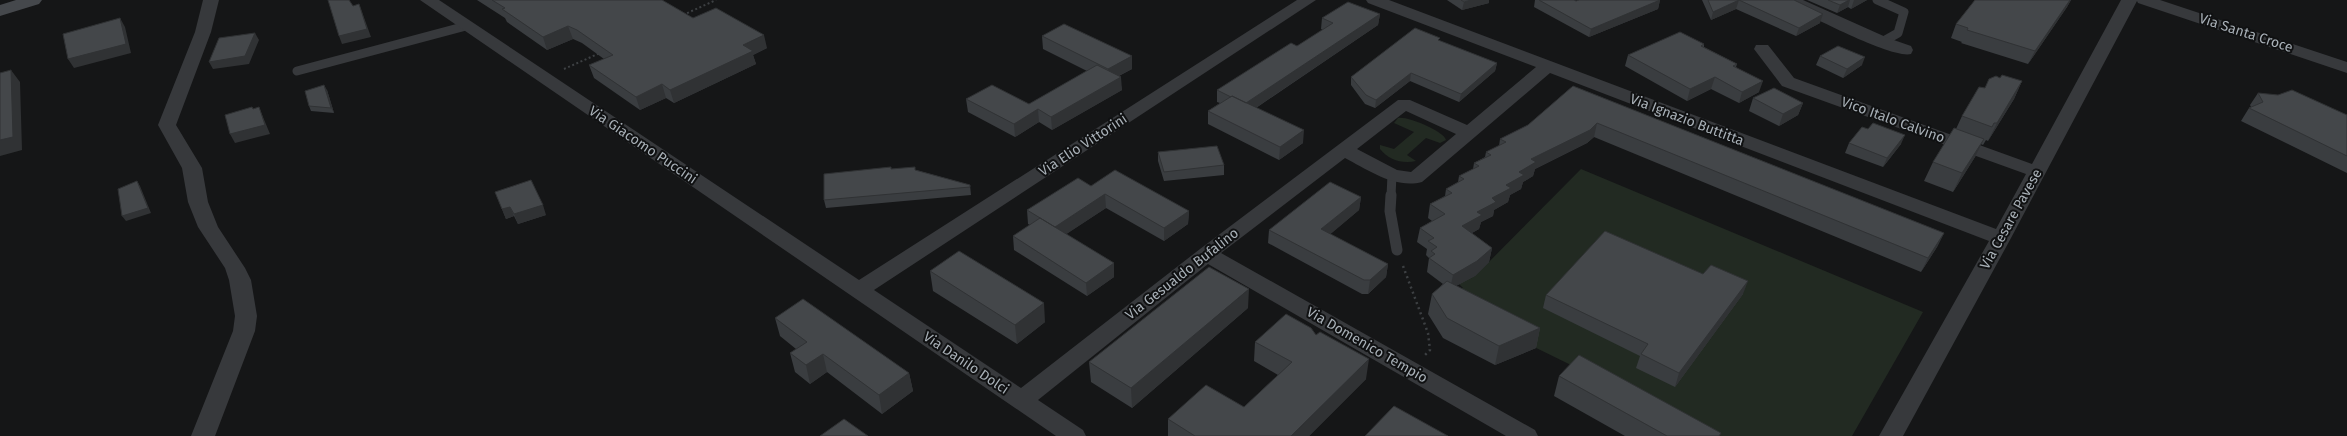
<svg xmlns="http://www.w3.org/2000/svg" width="2347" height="436" font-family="'Fira Sans',sans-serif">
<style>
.green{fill:#222a22}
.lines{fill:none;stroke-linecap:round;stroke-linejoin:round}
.path-far1{stroke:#3d4043;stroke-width:2;stroke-dasharray:2 2.5;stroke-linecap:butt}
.path{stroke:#3d4043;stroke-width:2.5;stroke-dasharray:2 3.5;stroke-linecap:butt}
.lane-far1{stroke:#37393c;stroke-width:9}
.lane{stroke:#37393c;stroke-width:11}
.street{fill:#37393c;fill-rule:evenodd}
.secondary{fill:#45484c;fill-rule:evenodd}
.wall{fill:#3a3d40}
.shaded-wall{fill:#303234}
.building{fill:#44474a;stroke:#303234}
.labels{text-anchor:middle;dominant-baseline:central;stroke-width:4;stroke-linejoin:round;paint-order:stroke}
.street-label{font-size:14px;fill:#a8b0b7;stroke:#101112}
</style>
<rect width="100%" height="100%" fill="#151617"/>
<path class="green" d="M 1398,118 C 1407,116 1444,131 1446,140 L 1440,143 L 1426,138 L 1407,155 L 1416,161 C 1402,164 1389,160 1380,149 L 1380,145 L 1394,149 L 1414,132 L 1394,123 Z
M 1581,169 L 1923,312 L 1852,436 L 1716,436 L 1477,319 L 1447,296 L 1463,288 L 1459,284 L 1475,276 Z"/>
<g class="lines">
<path class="path-far1" d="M 683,15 L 716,0
M 564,69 L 600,53"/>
<path class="path" d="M 1403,266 L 1428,333 L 1430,350 L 1424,356"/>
<path class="lane-far1" d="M 1877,0 L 1904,12 L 1898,33 L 1882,42
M 297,71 L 466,26
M 1391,196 L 1392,175"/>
<path class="lane" d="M 1391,195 L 1390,211 L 1397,250"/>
<path class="street" d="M 203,0 L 219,0 L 211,32 L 176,125 L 202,168 L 208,202 L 218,227 L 245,268 L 251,280 L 257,316 L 255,331 L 215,436 L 191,436 L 233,331 L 235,316 L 229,280 L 225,268 L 198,227 L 188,202 L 182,168 L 158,125 L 195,32 Z
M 420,0 L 439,0 L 859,280 L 1297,0 L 1316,0 L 874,290 L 1021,388 L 1200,249 L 1398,100 L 1410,100 L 1467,125 L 1536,67 L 1368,3 L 1366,0 L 1389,0 L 1996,229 L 2026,174 L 1782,86 L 1754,49 L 1756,45 L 1768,45 L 1794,78 L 2032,164 L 2121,0 L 2160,0 L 2347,62 L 2347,73 L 2138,3 L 2137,1 L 2011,238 L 1903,436 L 1879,436 L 1989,241 L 1550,73 L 1422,182 C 1395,189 1368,170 1345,158 L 1221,253 L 1535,430 L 1538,436 L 1506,436 L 1208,264 L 1038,400 L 1083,430 L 1086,436 L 1056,436 ZM 1406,111 L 1456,134 L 1411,172 L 1397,170 L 1357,149 Z
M 1782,0 L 1803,0 L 1888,38 L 1911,46 L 1913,50 L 1911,54 C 1891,59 1807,14 1784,3 Z"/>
<path class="secondary" d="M 16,0 L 42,0 L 39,4 L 0,16 L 0,5 Z"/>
</g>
<path class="wall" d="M 477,0 L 662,0 L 693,18 L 767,48 L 753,55 L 756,64 L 674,103 L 666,98 L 640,110 L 594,78 L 589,65 L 604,59 L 582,43 L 573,39 L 547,50 L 507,22 L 505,18 Z
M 1447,0 L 1489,0 L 1489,3 L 1462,10 Z
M 1535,0 L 1574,0 L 1576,1 L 1660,0 L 1658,9 L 1589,37 L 1534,7 Z
M 1702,0 L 1794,0 L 1820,23 L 1796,36 L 1736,9 L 1711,20 Z
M 1807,0 L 1867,0 L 1851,9 L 1848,7 L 1837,13 Z
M 1975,0 L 2071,0 L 2067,7 L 2028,64 L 1961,43 L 1962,42 L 1951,38 L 1956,24 Z
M 1380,14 L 1378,25 L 1256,108 L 1303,143 L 1279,160 L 1208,124 L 1208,111 L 1220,103 L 1217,102 L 1217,90 L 1297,46 L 1323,30 L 1321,29 L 1322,18 Z
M 1042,36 L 1132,69 L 1119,76 L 1122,90 L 1052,130 L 1039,122 L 1015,137 L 968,112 L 966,99 L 1029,104 L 1087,71 L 1043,49 Z
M 1440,41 L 1497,63 L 1495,71 L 1459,102 L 1410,81 L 1375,108 L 1365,104 L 1351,85 L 1351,77 Z
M 1704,44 L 1704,47 L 1737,64 L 1736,67 L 1759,92 L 1739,103 L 1711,89 L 1687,101 L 1625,66 L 1628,55 Z
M 1820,56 L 1862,65 L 1843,78 L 1816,65 Z
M 2000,78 L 2022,81 L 2014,99 L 1988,141 L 1986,140 L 1983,145 L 1981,144 L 1975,157 L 1953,192 L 1924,181 L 1933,162 L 1956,129 L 1962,116 L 1985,88 Z
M 1573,86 L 1944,233 L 1937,247 L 1921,272 L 1594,137 L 1587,143 L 1535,169 L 1533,176 L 1523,182 L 1521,189 L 1510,195 L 1508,202 L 1494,210 L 1493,216 L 1481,222 L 1479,229 L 1472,233 L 1492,248 L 1489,262 L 1475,276 L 1456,286 L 1540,328 L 1536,348 L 1495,365 L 1443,338 L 1428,314 L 1432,294 L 1443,284 L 1427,272 L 1429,258 L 1426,255 L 1427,249 L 1417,242 L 1420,228 L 1432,221 L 1428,218 L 1430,204 L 1445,196 L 1446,189 L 1458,182 L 1459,176 L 1473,169 L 1474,163 L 1485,157 L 1486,152 L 1499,146 L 1500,139 L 1528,125 Z
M 327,90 L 334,113 L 311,111 L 309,106 Z
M 2258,93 L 2347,115 L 2347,173 L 2241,121 L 2249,108 L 2251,107 L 2250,105 Z
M 1753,98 L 1803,103 L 1798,115 L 1779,126 L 1749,111 Z
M 1868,129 L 1901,144 L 1883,167 L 1845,153 L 1849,143 Z
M 1158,152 L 1224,165 L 1224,175 L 1164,181 L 1158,161 Z
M 892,169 L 916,170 L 970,185 L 971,195 L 826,208 L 824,200 Z
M 1091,186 L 1189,211 L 1188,224 L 1164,241 L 1106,208 L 1066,234 L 1114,263 L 1114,277 L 1087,296 L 1014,250 L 1013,236 L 1030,225 L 1028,224 L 1027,210 Z
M 495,192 L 546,215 L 518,224 L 514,216 L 506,219 Z
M 1361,197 L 1359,210 L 1330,234 L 1388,264 L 1386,277 L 1368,294 L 1362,294 L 1268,243 L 1269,230 Z
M 930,271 L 1045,322 L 1017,344 L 933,291 Z
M 1743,294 L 1675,387 L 1636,368 L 1640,356 L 1543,308 L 1546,295 Z
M 1248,308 L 1132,408 L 1091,382 L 1089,362 Z
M 775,318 L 909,373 L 913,391 L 882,414 L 827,372 L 810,384 L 795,372 L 790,353 L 796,349 L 780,336 Z
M 1316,335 L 1366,379 L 1309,436 L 1168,436 L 1168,419 L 1244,407 L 1278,375 L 1254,361 L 1255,342 Z
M 1559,376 L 1720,436 L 1625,436 L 1554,396 Z"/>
<path class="shaded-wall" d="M 1471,0 L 1489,0 L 1489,3 L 1462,10 L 1464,2 Z
M 1660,0 L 1658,9 L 1589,37 L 1591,29 Z
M 1739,0 L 1736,9 L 1711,20 L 1713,12 Z
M 1849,0 L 1850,0 L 1848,7 L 1837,13 L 1840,5 Z
M 1854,0 L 1867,0 L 1851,9 Z
M 2070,0 L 2071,0 L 2067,7 L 2028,64 L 2035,51 Z
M 359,4 L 362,12 L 371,37 L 342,44 L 339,36 Z
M 1380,14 L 1378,25 L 1245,115 L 1245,104 Z
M 1823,14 L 1820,23 L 1796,36 L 1799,28 Z
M 120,18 L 125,27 L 131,53 L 74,68 L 68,59 Z
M 568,26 L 573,39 L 547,50 L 543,37 Z
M 255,33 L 259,40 L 249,64 L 213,69 L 209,62 Z
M 764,35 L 767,48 L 753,55 L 756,64 L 674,103 L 670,90 L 743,45 Z
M 1132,56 L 1132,69 L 1108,81 L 1108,69 Z
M 1865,57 L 1862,65 L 1843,78 L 1847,69 Z
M 1497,63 L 1495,71 L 1459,102 L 1461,94 Z
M 11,70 L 20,82 L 22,150 L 0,156 L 0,140 Z
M 1411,73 L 1410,81 L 1375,108 L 1376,100 Z
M 1121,77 L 1122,90 L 1052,130 L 1051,117 Z
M 1715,77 L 1711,89 L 1687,101 L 1690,89 Z
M 1763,81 L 1759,92 L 1739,103 L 1742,92 Z
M 2022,81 L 2014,99 L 1988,141 L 1997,123 Z
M 662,84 L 666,98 L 640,110 L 636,97 Z
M 324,85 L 327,90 L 334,113 L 331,108 Z
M 1803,103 L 1798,115 L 1779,126 L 1783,114 Z
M 259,107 L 263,117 L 270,134 L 235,143 L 230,134 Z
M 1038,109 L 1039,122 L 1015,137 L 1014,124 Z
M 1597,123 L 1594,137 L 1587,143 L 1535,169 L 1533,176 L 1523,182 L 1521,189 L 1510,195 L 1508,202 L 1494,210 L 1493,216 L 1481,222 L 1479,229 L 1459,240 L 1462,226 L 1506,185 L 1531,159 Z
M 1304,130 L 1303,143 L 1279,160 L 1280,147 Z
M 1905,135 L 1901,144 L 1883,167 L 1887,158 Z
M 1984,139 L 1975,157 L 1953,192 L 1962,173 Z
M 137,181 L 140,186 L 151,213 L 126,221 L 122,216 Z
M 1105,194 L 1106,208 L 1056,241 L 1055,227 Z
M 1361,197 L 1359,210 L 1320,243 L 1321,229 Z
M 543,205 L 546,215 L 518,224 L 514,214 Z
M 510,207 L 514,216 L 506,219 L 502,209 Z
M 1189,211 L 1188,224 L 1164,241 L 1164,228 Z
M 1944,233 L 1937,247 L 1921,272 L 1928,258 Z
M 1492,248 L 1489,262 L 1475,276 L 1450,289 L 1453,275 Z
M 1114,263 L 1114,277 L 1087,296 L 1086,283 Z
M 1388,264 L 1386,277 L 1368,294 L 1370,280 Z
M 1748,281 L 1743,294 L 1675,387 L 1679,373 Z
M 1249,289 L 1248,308 L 1132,408 L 1131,388 Z
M 1044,303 L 1045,322 L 1017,344 L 1015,325 Z
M 1540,328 L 1536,348 L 1495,365 L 1499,346 Z
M 823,354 L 827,372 L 810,384 L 806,365 Z
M 1369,359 L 1366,379 L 1309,436 L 1291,436 Z
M 909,373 L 913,391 L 882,414 L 879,395 Z"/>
<path class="building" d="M 328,0 L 349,0 L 353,6 L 359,4 L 367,29 L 339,36 Z
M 492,0 L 662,0 L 693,18 L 716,8 L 764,35 L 743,45 L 753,51 L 670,90 L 662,84 L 636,97 L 589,65 L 613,55 L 577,30 L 568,26 L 543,37 L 502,9 L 505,8 Z
M 1461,0 L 1471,0 L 1464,2 Z
M 1539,0 L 1574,0 L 1576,1 L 1579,0 L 1660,0 L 1591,29 Z
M 1708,0 L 1794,0 L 1823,14 L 1799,28 L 1739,0 L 1713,12 Z
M 1828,0 L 1849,0 L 1840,5 Z
M 1975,0 L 2070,0 L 2035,51 L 1967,30 L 1968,28 L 1956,24 Z
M 1348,2 L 1380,14 L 1246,103 L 1232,96 L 1231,97 L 1217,90 L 1291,43 L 1297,46 L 1333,23 L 1322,18 Z
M 120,18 L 126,44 L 68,59 L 63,34 Z
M 1064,24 L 1132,56 L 1108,69 L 1042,36 Z
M 1415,28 L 1440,38 L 1438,40 L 1497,63 L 1461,94 L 1411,73 L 1376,100 L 1366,95 L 1351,77 Z
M 1680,32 L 1704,44 L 1701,46 L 1737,64 L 1733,66 L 1763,81 L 1742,92 L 1715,77 L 1690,89 L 1628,55 Z
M 255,33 L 245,56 L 209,62 L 219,38 Z
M 1838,46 L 1865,57 L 1847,69 L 1820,56 Z
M 1097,65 L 1121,77 L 1051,117 L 1038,109 L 1014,124 L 966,99 L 992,85 L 1029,104 Z
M 11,70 L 13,137 L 0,140 L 0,73 Z
M 2002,75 L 2022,81 L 1997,123 L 1994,123 L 1992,127 L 1962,116 L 1979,87 L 1985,88 L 1989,79 L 1996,76 L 2000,78 Z
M 324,85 L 331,108 L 309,106 L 305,91 Z
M 1573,86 L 1944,233 L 1928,258 L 1597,123 L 1590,130 L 1531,159 L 1536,162 L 1519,172 L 1524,175 L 1506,185 L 1511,188 L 1492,198 L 1496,202 L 1477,212 L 1482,215 L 1462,226 L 1492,248 L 1477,261 L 1453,275 L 1429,258 L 1435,254 L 1431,251 L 1437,247 L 1428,241 L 1434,238 L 1420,228 L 1445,214 L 1430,204 L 1452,193 L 1446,189 L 1464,179 L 1459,176 L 1479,166 L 1474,163 L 1491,155 L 1486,152 L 1506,142 L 1500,139 L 1528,125 Z
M 1774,88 L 1803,103 L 1783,114 L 1753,98 Z
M 2292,90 L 2347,115 L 2347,156 L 2249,108 L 2263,102 L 2258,93 L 2278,95 Z
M 1232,96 L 1304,130 L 1280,147 L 1208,111 Z
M 252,107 L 253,109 L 259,107 L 265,125 L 230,134 L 225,115 Z
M 1873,123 L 1905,135 L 1887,158 L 1849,143 L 1862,127 L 1868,129 Z
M 1954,128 L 1984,139 L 1962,173 L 1933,162 Z
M 1217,146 L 1224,165 L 1164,172 L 1158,152 Z
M 891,167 L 891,169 L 915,167 L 915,170 L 970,185 L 970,187 L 824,200 L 824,174 Z
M 1115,170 L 1189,211 L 1164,228 L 1105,194 L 1055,227 L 1027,210 L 1078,178 L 1091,186 Z
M 531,180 L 543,205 L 514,214 L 510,207 L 502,209 L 495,192 Z
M 137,181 L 148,208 L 122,216 L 118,189 Z
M 1330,182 L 1361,197 L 1321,229 L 1388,264 L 1370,280 L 1364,280 L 1269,230 Z
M 1040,218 L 1114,263 L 1086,283 L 1013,236 Z
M 1605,231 L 1703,274 L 1711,265 L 1748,281 L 1679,373 L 1641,354 L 1648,344 L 1546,295 Z
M 959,251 L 1044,303 L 1015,325 L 930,271 Z
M 1209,267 L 1249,289 L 1131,388 L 1089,362 Z
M 1447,281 L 1540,328 L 1499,346 L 1447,318 L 1432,294 Z
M 803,299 L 909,373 L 879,395 L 823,354 L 806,365 L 790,353 L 807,342 L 775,318 Z
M 1286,314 L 1311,328 L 1316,335 L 1320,332 L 1369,359 L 1291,436 L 1195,436 L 1168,419 L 1206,385 L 1244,407 L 1292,362 L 1255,342 Z
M 1579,355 L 1721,433 L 1719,436 L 1667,436 L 1559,376 Z
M 1394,406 L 1448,436 L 1365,436 Z
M 844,419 L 868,436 L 820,436 Z"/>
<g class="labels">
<g class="street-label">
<text transform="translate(2246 33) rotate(18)">Via Santa Croce</text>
<text transform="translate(1687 120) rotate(21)">Via Ignazio Buttitta</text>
<text transform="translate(1893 120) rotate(20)">Vico Italo Calvino</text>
<text transform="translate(643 145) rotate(34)">Via Giacomo Puccini</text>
<text transform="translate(1083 145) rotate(-33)">Via Elio Vittorini</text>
<text transform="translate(2011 219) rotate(-61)">Via Cesare Pavese</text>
<text transform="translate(1182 274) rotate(-38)">Via Gesualdo Bufalino</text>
<text transform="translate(1367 345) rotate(30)">Via Domenico Tempio</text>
<text transform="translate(966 363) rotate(34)">Via Danilo Dolci</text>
</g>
</g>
</svg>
